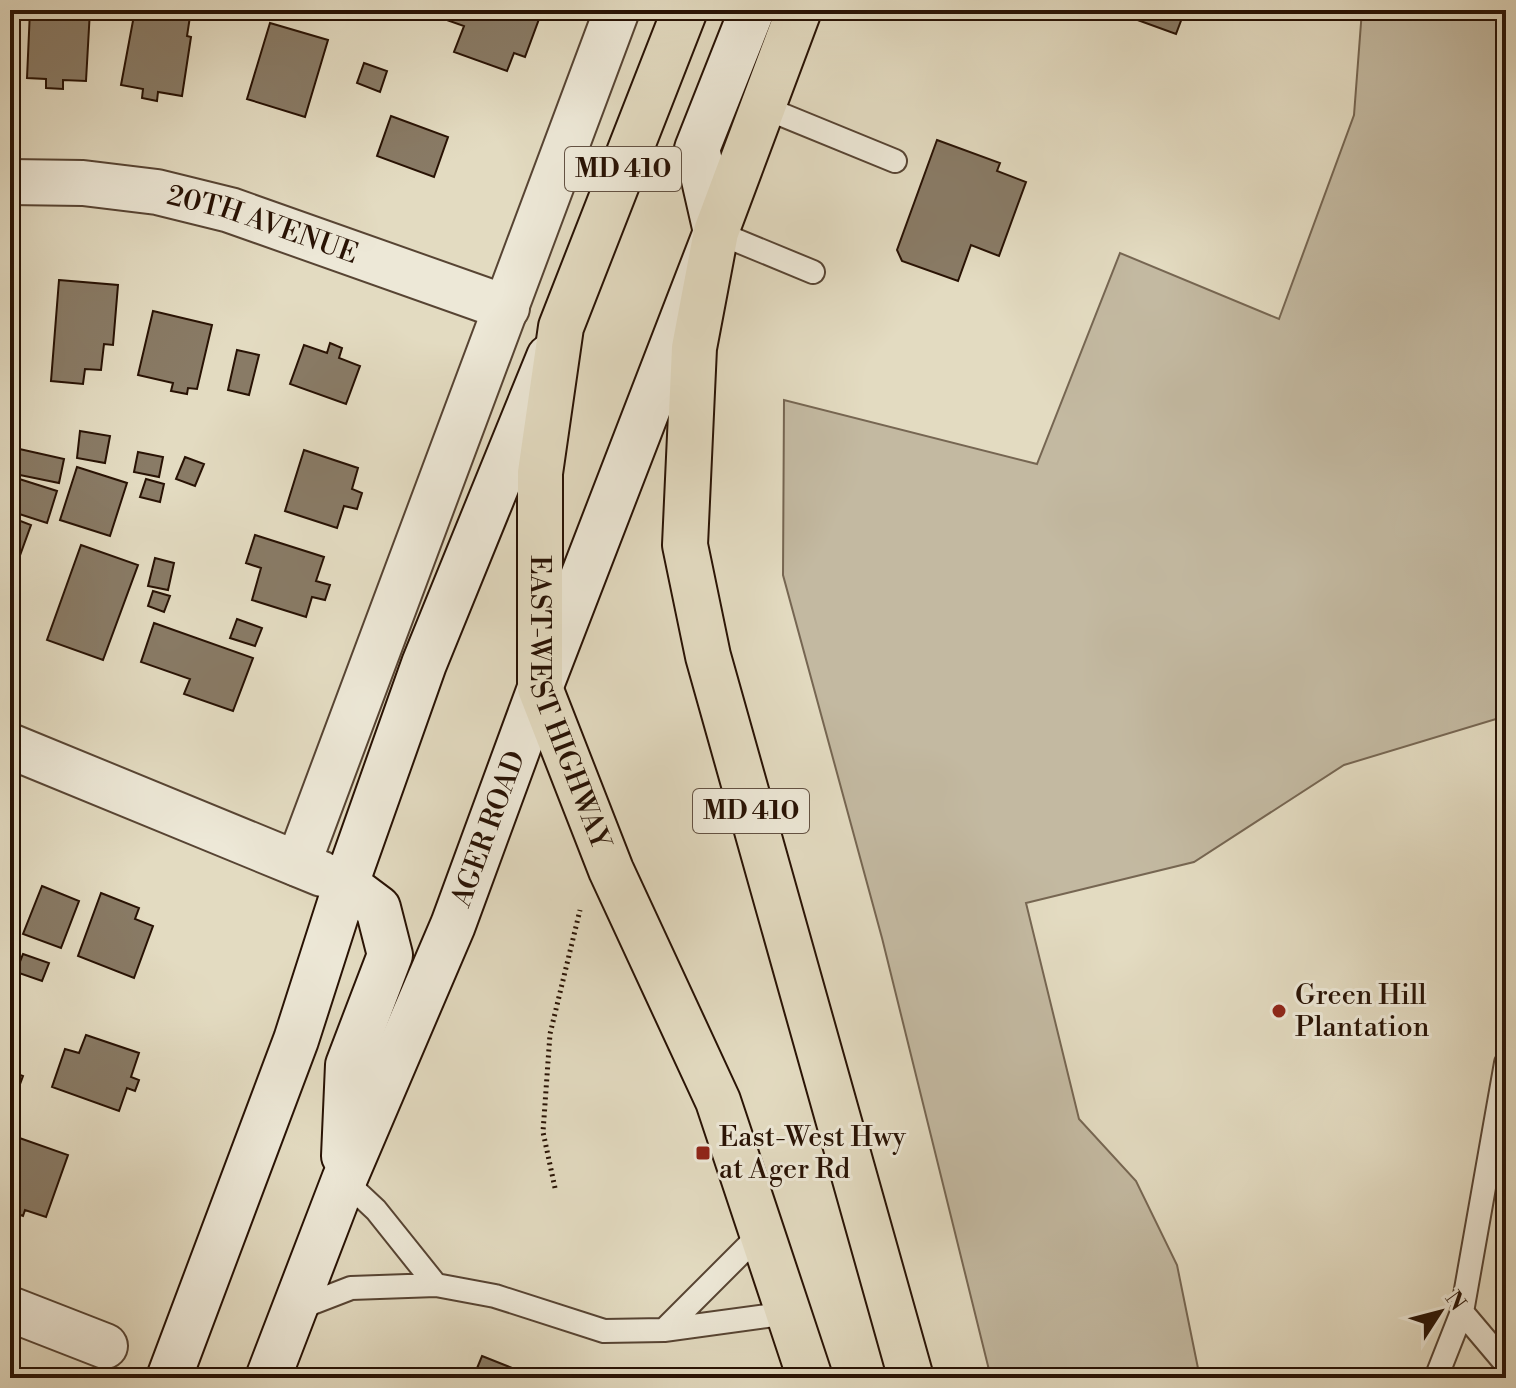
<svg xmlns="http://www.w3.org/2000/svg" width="1516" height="1388" font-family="'Libre Bodoni',serif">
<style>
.green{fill:#c3b9a1;stroke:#766652;stroke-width:2}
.building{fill:#897b66;stroke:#281204;stroke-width:2}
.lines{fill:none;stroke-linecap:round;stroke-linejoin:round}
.service-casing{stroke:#574433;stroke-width:26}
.minor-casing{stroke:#574433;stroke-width:48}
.secondary-casing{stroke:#281204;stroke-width:48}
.primary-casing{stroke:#281204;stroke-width:48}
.path{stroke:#281204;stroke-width:5;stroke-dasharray:2 4;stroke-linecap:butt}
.service{stroke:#ede8d7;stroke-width:22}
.minor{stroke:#ede8d7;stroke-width:44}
.secondary{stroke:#ede8d7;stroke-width:44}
.primary{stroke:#e3dbc1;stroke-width:44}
.poi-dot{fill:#8f2418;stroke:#ede8d7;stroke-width:3}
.labels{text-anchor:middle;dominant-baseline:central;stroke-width:6;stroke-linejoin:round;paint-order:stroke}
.shield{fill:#ede8d7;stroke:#635243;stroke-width:2}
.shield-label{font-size:26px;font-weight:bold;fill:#281204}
.street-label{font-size:28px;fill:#281204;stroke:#ede8d7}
.poi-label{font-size:28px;fill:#281204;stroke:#ede8d7;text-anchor:start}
</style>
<rect width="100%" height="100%" fill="#e3dbc1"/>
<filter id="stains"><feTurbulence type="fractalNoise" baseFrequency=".0025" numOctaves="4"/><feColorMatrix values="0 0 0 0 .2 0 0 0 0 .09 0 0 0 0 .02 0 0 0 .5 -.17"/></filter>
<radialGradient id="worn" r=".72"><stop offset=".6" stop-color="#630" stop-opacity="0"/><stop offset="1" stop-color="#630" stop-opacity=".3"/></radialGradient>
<path class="green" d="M 1362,10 L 1506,10 L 1506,716 L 1344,765 L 1194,862 L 1026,903 L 1079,1119 L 1136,1181 L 1177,1265 L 1200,1378 L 991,1378 L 882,938 L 783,575 L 784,400 L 1037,464 L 1120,253 L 1279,319 L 1354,115 Z"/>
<path class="building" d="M 30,10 L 90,10 L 86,81 L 63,80 L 63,89 L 46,88 L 46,79 L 27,78 Z
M 135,10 L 191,10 L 187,36 L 191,37 L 182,96 L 158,92 L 157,101 L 142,98 L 143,89 L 121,85 Z
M 431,10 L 512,10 L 539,19 L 525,57 L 514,53 L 507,71 L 454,52 L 464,26 L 430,14 Z
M 1110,10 L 1185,10 L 1176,34 Z
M 270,23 L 328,40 L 305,117 L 247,99 Z
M 364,63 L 387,71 L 380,92 L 357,83 Z
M 391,116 L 448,137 L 434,177 L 377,156 Z
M 937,140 L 1000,163 L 997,171 L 1026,182 L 999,256 L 971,245 L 958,281 L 902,261 L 897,250 Z
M 59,280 L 118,285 L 113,345 L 104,344 L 101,370 L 85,369 L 83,384 L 51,381 Z
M 153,311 L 212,325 L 197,389 L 188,388 L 187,394 L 171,391 L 173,383 L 138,375 Z
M 330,343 L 342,348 L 339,358 L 360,366 L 346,404 L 290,384 L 304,345 L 327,353 Z
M 237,350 L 259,355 L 249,395 L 228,390 Z
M 80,431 L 110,436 L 105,463 L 77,458 Z
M 15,448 L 64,459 L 59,483 L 10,473 Z
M 304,450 L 358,468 L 352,489 L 362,493 L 357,509 L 344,506 L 337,528 L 285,511 Z
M 138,452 L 163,457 L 159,477 L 134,472 Z
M 185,457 L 204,464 L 195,486 L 176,479 Z
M 77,467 L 127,483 L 110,536 L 60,520 Z
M 13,477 L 57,491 L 47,523 L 10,511 Z
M 146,479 L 164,484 L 160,502 L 140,497 Z
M 10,517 L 31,525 L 10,583 Z
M 255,535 L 324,557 L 316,581 L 330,585 L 325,600 L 312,597 L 306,617 L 252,600 L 261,568 L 246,563 Z
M 81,545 L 138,565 L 103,660 L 47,640 Z
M 155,558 L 174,563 L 168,590 L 148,586 Z
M 153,591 L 170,596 L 164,612 L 148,606 Z
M 237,619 L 262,628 L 255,646 L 230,638 Z
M 154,623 L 253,658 L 233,711 L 184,694 L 190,679 L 141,662 Z
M 42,886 L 79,901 L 61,948 L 23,934 Z
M 101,893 L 139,908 L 135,919 L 153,926 L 134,978 L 78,956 Z
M 23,954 L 49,963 L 42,981 L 16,972 Z
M 86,1035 L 139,1053 L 131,1077 L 139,1080 L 135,1091 L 127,1088 L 119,1111 L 52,1087 L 65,1049 L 79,1053 Z
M 10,1071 L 23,1076 L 13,1103 L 10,1101 Z
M 11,1135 L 68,1155 L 46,1217 L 25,1210 L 23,1216 L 10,1211 Z
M 482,1356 L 537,1378 L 473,1378 Z"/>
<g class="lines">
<defs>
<path id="service" d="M 763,107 L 895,161
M 716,232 L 813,272
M 344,1180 L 376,1210 L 436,1285
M 294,1310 L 351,1288 L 436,1285 L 495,1296 L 604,1331 L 664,1330 L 789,1313
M 1462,1312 L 1506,1364
M 664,1330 L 762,1232
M 1436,1378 L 1462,1312 L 1506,1063"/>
<g id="minor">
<path id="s1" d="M 10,182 L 83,183 L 157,192 L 230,210 L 507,308"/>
<path d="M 10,746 L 322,874"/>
<path d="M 298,864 L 617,10"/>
<path d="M 10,1309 L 105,1346"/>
</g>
<g id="secondary">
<path d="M 344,1156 L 348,1065 L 390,955 L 378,908 L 346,884"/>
<path d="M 169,1378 L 296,1040 L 346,884 L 424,664 L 549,357"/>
<path id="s2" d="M 268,1378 L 344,1180 L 453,925 L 540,688 L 716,232 L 697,149 L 752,10"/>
</g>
<g id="primary">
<path id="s3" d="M 685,10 L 561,327 L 540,473 L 540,688 L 611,870 L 718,1101 L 810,1378"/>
<path d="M 799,10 L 716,232 L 694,348 L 685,545 L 708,656 L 911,1378"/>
</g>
</defs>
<use href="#service" class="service-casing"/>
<use href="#minor" class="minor-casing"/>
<use href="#secondary" class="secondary-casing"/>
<use href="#primary" class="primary-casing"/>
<path class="path" d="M 555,1188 L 543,1132 L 550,1034 L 580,910"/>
<use href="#service" class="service"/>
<use href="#minor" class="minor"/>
<use href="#secondary" class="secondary"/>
<use href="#primary" class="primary"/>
</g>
<g class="poi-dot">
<circle cx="1279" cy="1011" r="8"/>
<rect x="695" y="1145" width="16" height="16" rx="4"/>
</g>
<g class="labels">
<g class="shield">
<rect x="565" y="147" width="116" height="44" rx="6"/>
<rect x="693" y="789" width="116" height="44" rx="6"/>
</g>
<g class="shield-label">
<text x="623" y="169">MD 410</text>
<text x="751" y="811">MD 410</text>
</g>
<g class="street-label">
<text stroke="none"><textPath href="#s1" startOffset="258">20TH AVENUE</textPath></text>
<text stroke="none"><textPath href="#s3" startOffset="722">EAST-WEST HIGHWAY</textPath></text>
<text stroke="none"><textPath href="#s2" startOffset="592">AGER ROAD</textPath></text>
</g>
<g class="poi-label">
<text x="1295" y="995">Green Hill<tspan x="1295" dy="32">Plantation</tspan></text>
<text x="719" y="1137">East-West Hwy<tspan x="719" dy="32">at Ager Rd</tspan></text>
</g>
</g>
<rect width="1516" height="1388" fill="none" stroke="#e3dbc1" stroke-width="40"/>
<rect x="12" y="12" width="1492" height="1364" fill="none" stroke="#281204" stroke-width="4"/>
<rect x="20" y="20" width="1476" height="1348" fill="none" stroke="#281204" stroke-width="2"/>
<g transform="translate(1440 1312) rotate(54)" stroke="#ede8d7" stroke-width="6" paint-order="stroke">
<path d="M0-6L14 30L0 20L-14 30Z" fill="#281204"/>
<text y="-12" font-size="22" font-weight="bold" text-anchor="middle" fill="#281204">N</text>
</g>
<rect width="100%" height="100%" filter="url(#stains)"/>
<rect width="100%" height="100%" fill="url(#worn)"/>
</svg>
